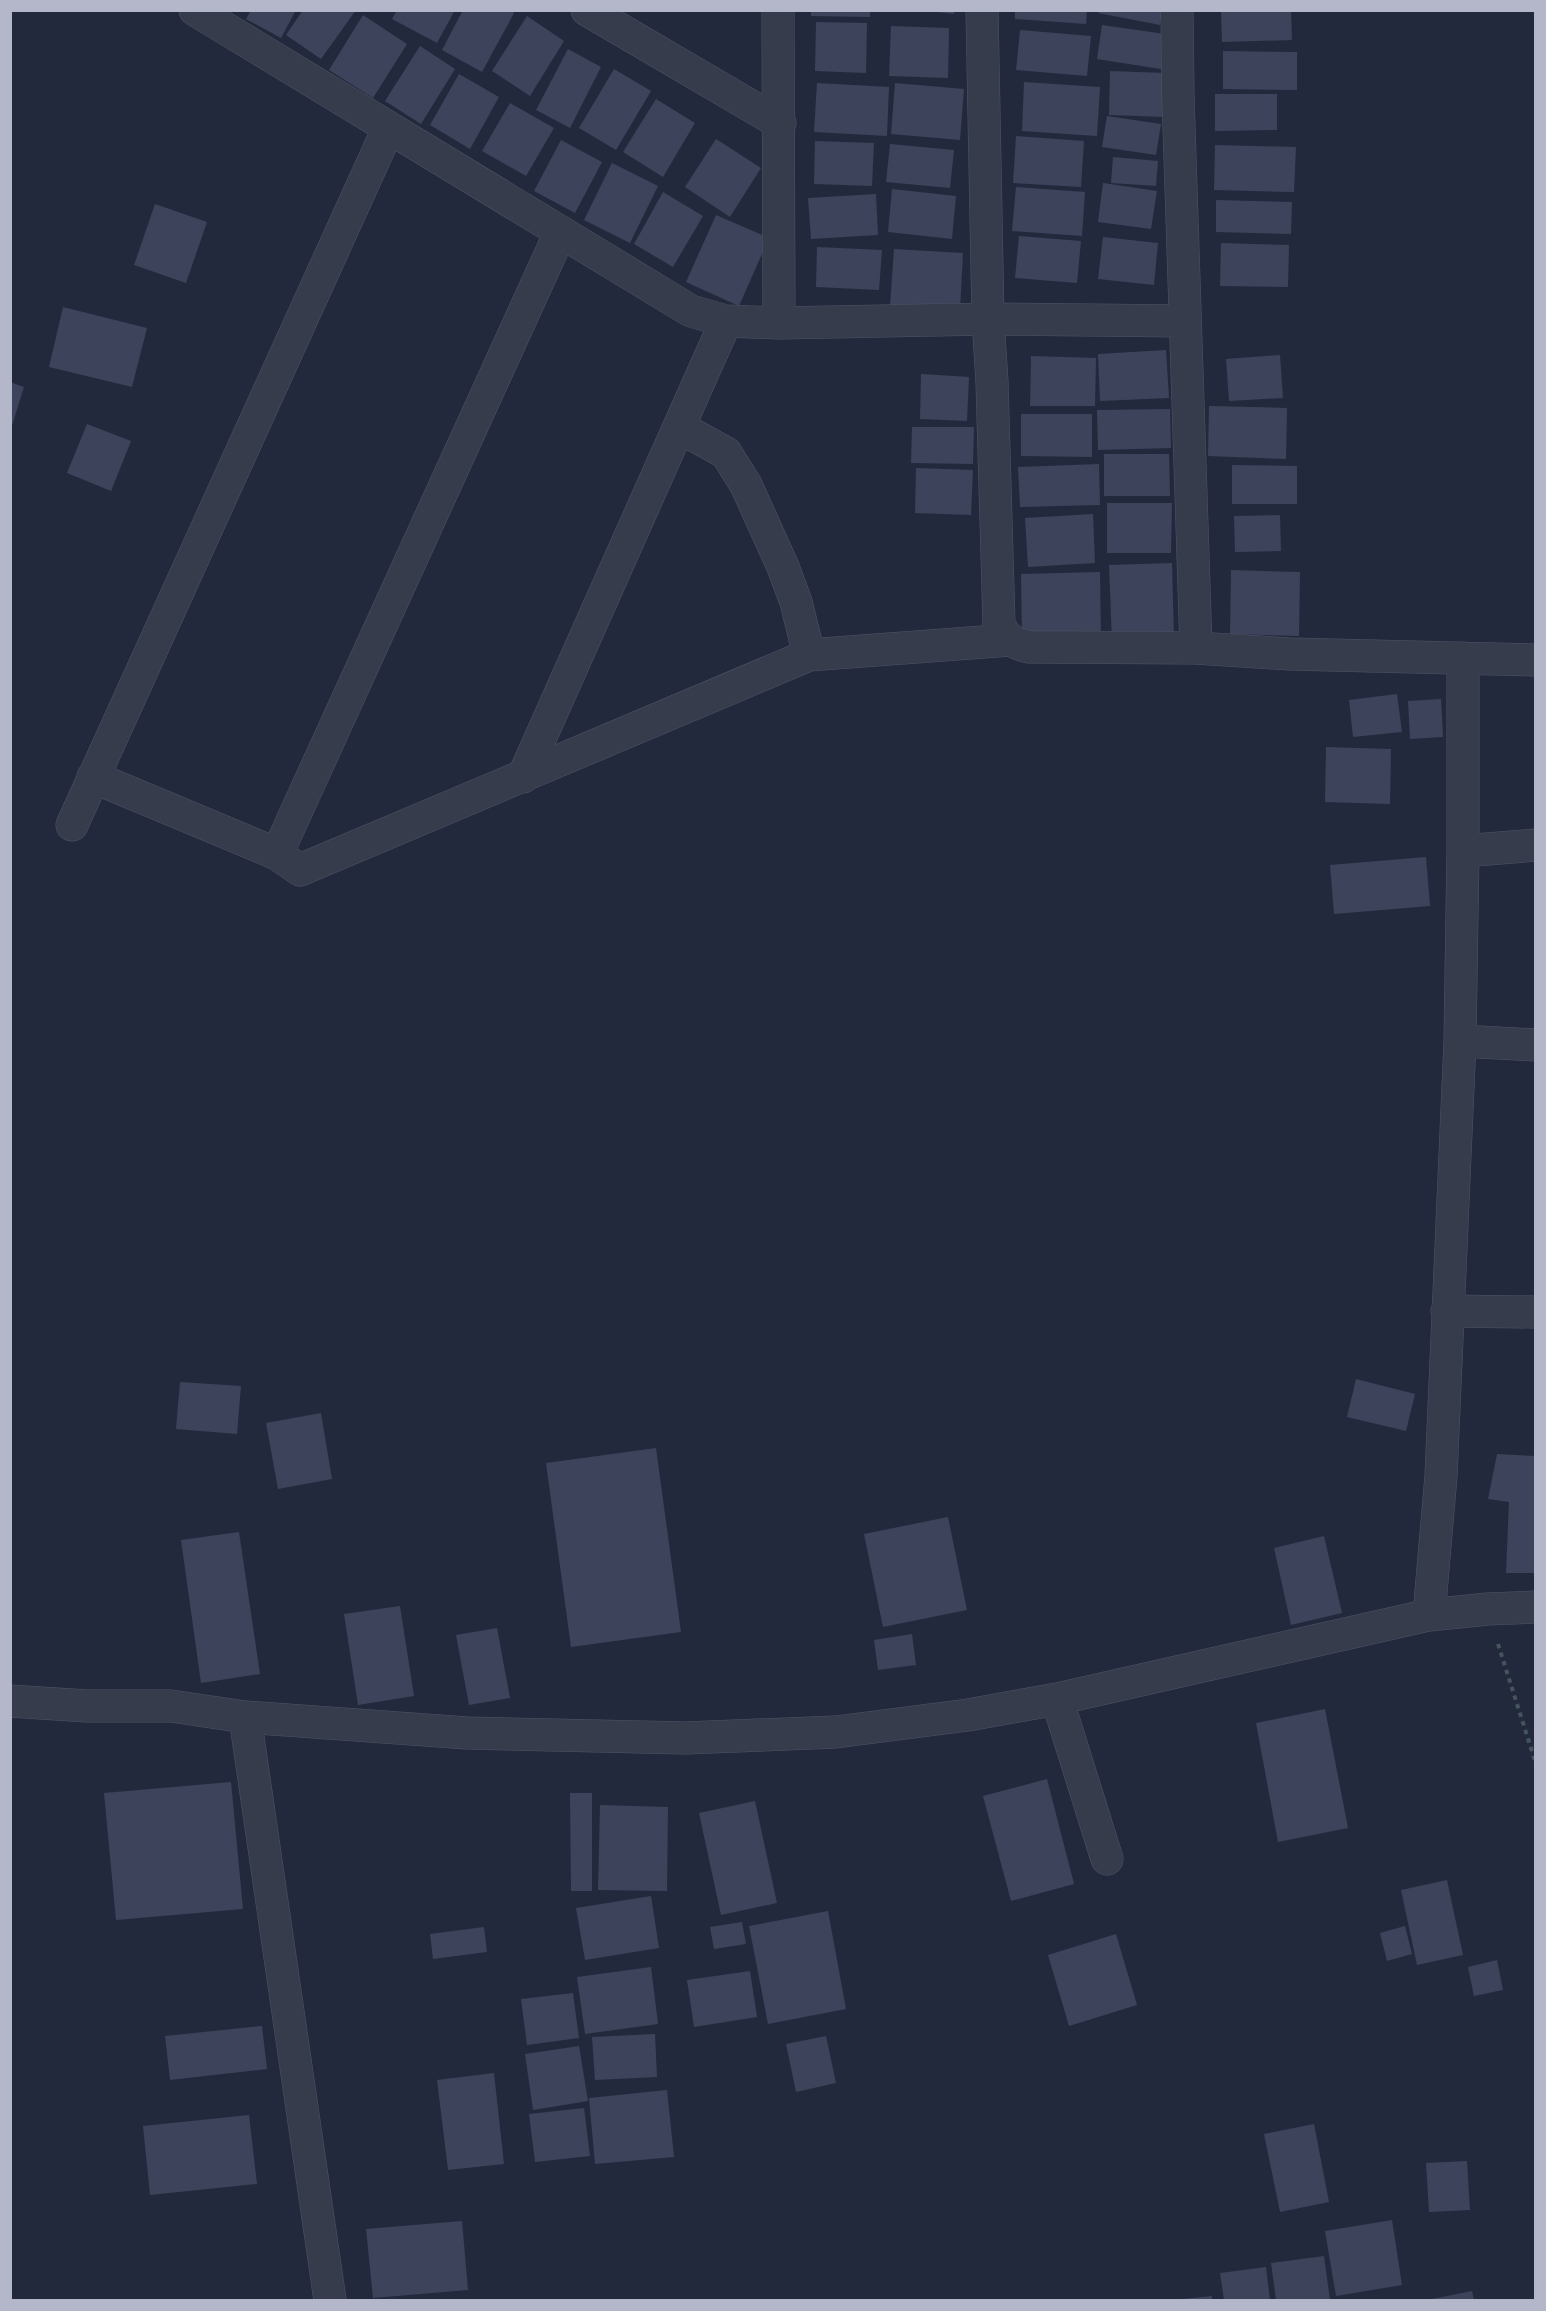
<svg xmlns="http://www.w3.org/2000/svg" width="1546" height="2311" font-family="'Public Sans',sans-serif">
<style>
.building{fill:#3d435b}
.lines{fill:none;stroke-linecap:round;stroke-linejoin:round}
.minor-casing{stroke:#4f5465;stroke-width:33}
.path{stroke:#43545b;stroke-width:4;stroke-dasharray:4.5 4.5;stroke-linecap:butt}
.minor{stroke:#373c4d;stroke-width:32}
</style>
<rect width="100%" height="100%" fill="#23293d"/>
<path class="building" d="M 251,10 L 296,10 L 281,38 L 246,19 Z
M 303,10 L 356,10 L 321,59 L 286,35 Z
M 397,10 L 455,10 L 437,43 L 392,19 Z
M 463,10 L 511,10 L 514,13 L 482,72 L 442,50 Z
M 811,10 L 870,10 L 870,17 L 811,16 Z
M 938,10 L 954,10 L 954,14 L 938,12 Z
M 1015,10 L 1087,10 L 1086,24 L 1015,19 Z
M 1099,10 L 1163,10 L 1160,25 L 1098,13 Z
M 1221,10 L 1291,10 L 1292,40 L 1222,42 Z
M 363,15 L 407,44 L 373,98 L 329,70 Z
M 527,16 L 564,41 L 530,96 L 492,71 Z
M 816,22 L 867,23 L 866,73 L 815,71 Z
M 1102,25 L 1172,35 L 1167,70 L 1097,59 Z
M 891,26 L 949,28 L 948,78 L 889,76 Z
M 1020,30 L 1091,36 L 1087,76 L 1016,70 Z
M 420,46 L 455,69 L 421,124 L 385,101 Z
M 568,49 L 601,67 L 570,128 L 536,110 Z
M 1223,51 L 1297,52 L 1297,90 L 1223,89 Z
M 614,69 L 651,91 L 616,150 L 579,128 Z
M 1110,71 L 1165,73 L 1164,117 L 1109,115 Z
M 459,74 L 499,97 L 470,149 L 430,125 Z
M 1024,82 L 1100,87 L 1097,136 L 1022,131 Z
M 817,83 L 889,87 L 887,136 L 814,132 Z
M 895,83 L 964,89 L 960,140 L 891,134 Z
M 1215,94 L 1277,94 L 1277,130 L 1215,131 Z
M 656,99 L 695,123 L 663,177 L 623,152 Z
M 510,103 L 554,128 L 526,176 L 482,151 Z
M 1107,116 L 1161,124 L 1156,155 L 1102,147 Z
M 1016,136 L 1084,141 L 1081,187 L 1013,183 Z
M 716,139 L 761,168 L 730,217 L 685,187 Z
M 561,140 L 602,162 L 575,213 L 534,191 Z
M 815,141 L 874,143 L 872,186 L 814,184 Z
M 890,144 L 954,150 L 950,188 L 886,182 Z
M 1215,145 L 1296,147 L 1294,192 L 1214,190 Z
M 1113,157 L 1158,161 L 1156,186 L 1111,183 Z
M 612,163 L 658,186 L 630,243 L 584,220 Z
M 1103,183 L 1157,191 L 1151,229 L 1098,222 Z
M 1016,187 L 1085,192 L 1082,236 L 1012,231 Z
M 892,189 L 956,196 L 952,239 L 888,232 Z
M 663,192 L 703,216 L 673,267 L 634,244 Z
M 876,194 L 878,235 L 811,239 L 808,198 Z
M 1216,200 L 1292,202 L 1291,234 L 1216,232 Z
M 155,204 L 207,222 L 186,283 L 134,265 Z
M 716,215 L 769,238 L 739,306 L 686,282 Z
M 1019,236 L 1081,241 L 1077,283 L 1015,278 Z
M 1103,237 L 1158,243 L 1154,285 L 1098,279 Z
M 1221,243 L 1289,245 L 1288,287 L 1220,286 Z
M 817,247 L 882,250 L 879,290 L 816,287 Z
M 894,249 L 963,253 L 960,311 L 890,306 Z
M 63,307 L 147,328 L 132,387 L 49,367 Z
M 1166,350 L 1169,398 L 1100,401 L 1098,354 Z
M 1280,355 L 1283,398 L 1229,401 L 1226,359 Z
M 1031,356 L 1096,358 L 1095,406 L 1030,406 Z
M 921,374 L 969,377 L 967,421 L 920,419 Z
M 10,382 L 24,387 L 11,429 L 10,429 Z
M 1209,406 L 1287,408 L 1286,459 L 1208,456 Z
M 1170,409 L 1171,448 L 1098,450 L 1097,410 Z
M 1021,414 L 1092,414 L 1092,457 L 1021,456 Z
M 87,424 L 131,441 L 111,491 L 67,473 Z
M 912,427 L 974,427 L 973,464 L 911,463 Z
M 1104,454 L 1169,454 L 1170,496 L 1104,496 Z
M 1099,464 L 1100,505 L 1020,507 L 1018,467 Z
M 1232,465 L 1297,466 L 1297,504 L 1232,504 Z
M 916,468 L 973,470 L 971,515 L 915,513 Z
M 1107,503 L 1172,503 L 1171,553 L 1107,553 Z
M 1093,514 L 1095,563 L 1028,567 L 1025,518 Z
M 1280,515 L 1281,551 L 1235,552 L 1234,516 Z
M 1172,563 L 1174,640 L 1112,642 L 1109,565 Z
M 1231,570 L 1300,572 L 1299,636 L 1230,634 Z
M 1100,572 L 1101,638 L 1022,640 L 1021,574 Z
M 1397,694 L 1402,732 L 1353,737 L 1349,700 Z
M 1441,699 L 1443,737 L 1410,739 L 1408,701 Z
M 1326,747 L 1391,749 L 1390,804 L 1325,802 Z
M 1426,857 L 1430,906 L 1334,914 L 1330,865 Z
M 1356,1379 L 1415,1394 L 1406,1431 L 1347,1417 Z
M 180,1382 L 241,1386 L 237,1434 L 176,1429 Z
M 321,1413 L 332,1479 L 278,1489 L 266,1423 Z
M 656,1448 L 681,1632 L 571,1647 L 546,1463 Z
M 1497,1454 L 1536,1456 L 1536,1573 L 1506,1573 L 1509,1502 L 1488,1499 Z
M 948,1517 L 967,1610 L 883,1627 L 864,1534 Z
M 239,1532 L 260,1674 L 201,1683 L 181,1540 Z
M 1324,1536 L 1342,1613 L 1291,1625 L 1274,1548 Z
M 400,1606 L 414,1696 L 358,1705 L 344,1614 Z
M 497,1628 L 510,1698 L 469,1705 L 456,1635 Z
M 912,1634 L 916,1665 L 878,1670 L 874,1640 Z
M 1325,1709 L 1348,1828 L 1278,1842 L 1256,1723 Z
M 1047,1779 L 1074,1884 L 1011,1901 L 983,1796 Z
M 231,1782 L 243,1909 L 116,1920 L 104,1793 Z
M 570,1793 L 592,1793 L 592,1891 L 571,1891 Z
M 755,1801 L 777,1903 L 721,1915 L 699,1813 Z
M 600,1805 L 668,1807 L 667,1891 L 598,1890 Z
M 1447,1880 L 1463,1955 L 1417,1965 L 1401,1890 Z
M 651,1896 L 659,1948 L 585,1960 L 576,1908 Z
M 828,1911 L 846,2009 L 768,2024 L 749,1926 Z
M 742,1922 L 746,1944 L 714,1949 L 710,1927 Z
M 1405,1926 L 1412,1954 L 1387,1961 L 1380,1933 Z
M 484,1927 L 487,1952 L 433,1959 L 430,1934 Z
M 1116,1934 L 1137,2005 L 1069,2026 L 1048,1955 Z
M 1497,1960 L 1503,1990 L 1474,1996 L 1468,1967 Z
M 651,1967 L 658,2024 L 585,2034 L 577,1977 Z
M 750,1971 L 757,2017 L 694,2027 L 687,1980 Z
M 573,1993 L 579,2038 L 527,2045 L 521,1999 Z
M 262,2026 L 267,2069 L 170,2080 L 165,2036 Z
M 655,2034 L 657,2077 L 595,2080 L 592,2037 Z
M 826,2036 L 836,2083 L 796,2092 L 786,2044 Z
M 579,2046 L 588,2101 L 533,2110 L 525,2054 Z
M 494,2073 L 504,2164 L 448,2170 L 437,2080 Z
M 667,2090 L 674,2157 L 595,2164 L 589,2098 Z
M 584,2108 L 590,2156 L 535,2162 L 529,2114 Z
M 249,2115 L 257,2184 L 150,2195 L 143,2126 Z
M 1314,2124 L 1329,2202 L 1280,2212 L 1264,2134 Z
M 1467,2161 L 1470,2210 L 1429,2212 L 1426,2163 Z
M 1392,2220 L 1402,2285 L 1336,2296 L 1325,2231 Z
M 462,2221 L 468,2290 L 373,2298 L 366,2229 Z
M 1324,2256 L 1330,2300 L 1276,2300 L 1271,2263 Z
M 1266,2267 L 1270,2300 L 1224,2300 L 1220,2273 Z
M 1472,2291 L 1474,2300 L 1432,2300 L 1432,2299 Z
M 1212,2296 L 1212,2300 L 1182,2300 L 1182,2299 Z"/>
<g class="lines">
<defs>
<path id="minor" d="M 195,10 L 691,311 L 726,321 L 779,323 L 988,319 L 1185,321
M 587,10 L 780,123
M 778,10 L 779,323
M 982,10 L 988,319 L 992,382 L 999,624 C 1005,638 1014,644 1029,647 L 1196,648 L 1290,654 L 1536,660
M 1177,10 L 1178,96 L 1196,648
M 679,427 L 726,453 L 746,485 L 783,567 L 796,602 L 809,655
M 93,777 L 277,854 L 300,870 L 809,655 L 1010,640
M 523,777 L 726,321
M 72,825 L 388,129
M 1536,845 L 1463,851 L 1460,1041 L 1441,1476 L 1429,1615 L 1488,1609 L 1536,1607
M 1463,851 L 1463,658
M 277,854 L 560,233
M 1460,1041 L 1536,1045
M 1447,1311 L 1536,1312
M 1057,1699 L 1107,1859
M 10,1701 L 87,1706 L 171,1706 L 245,1717 L 467,1733 L 686,1738 L 836,1732 L 968,1715 L 1057,1699 L 1429,1615
M 245,1717 L 330,2300"/>
</defs>
<use href="#minor" class="minor-casing"/>
<path class="path" d="M 1498,1644 L 1536,1764"/>
<use href="#minor" class="minor"/>
</g>
<rect width="1546" height="2311" fill="none" stroke="#b3b7c9" stroke-width="24"/>
</svg>
